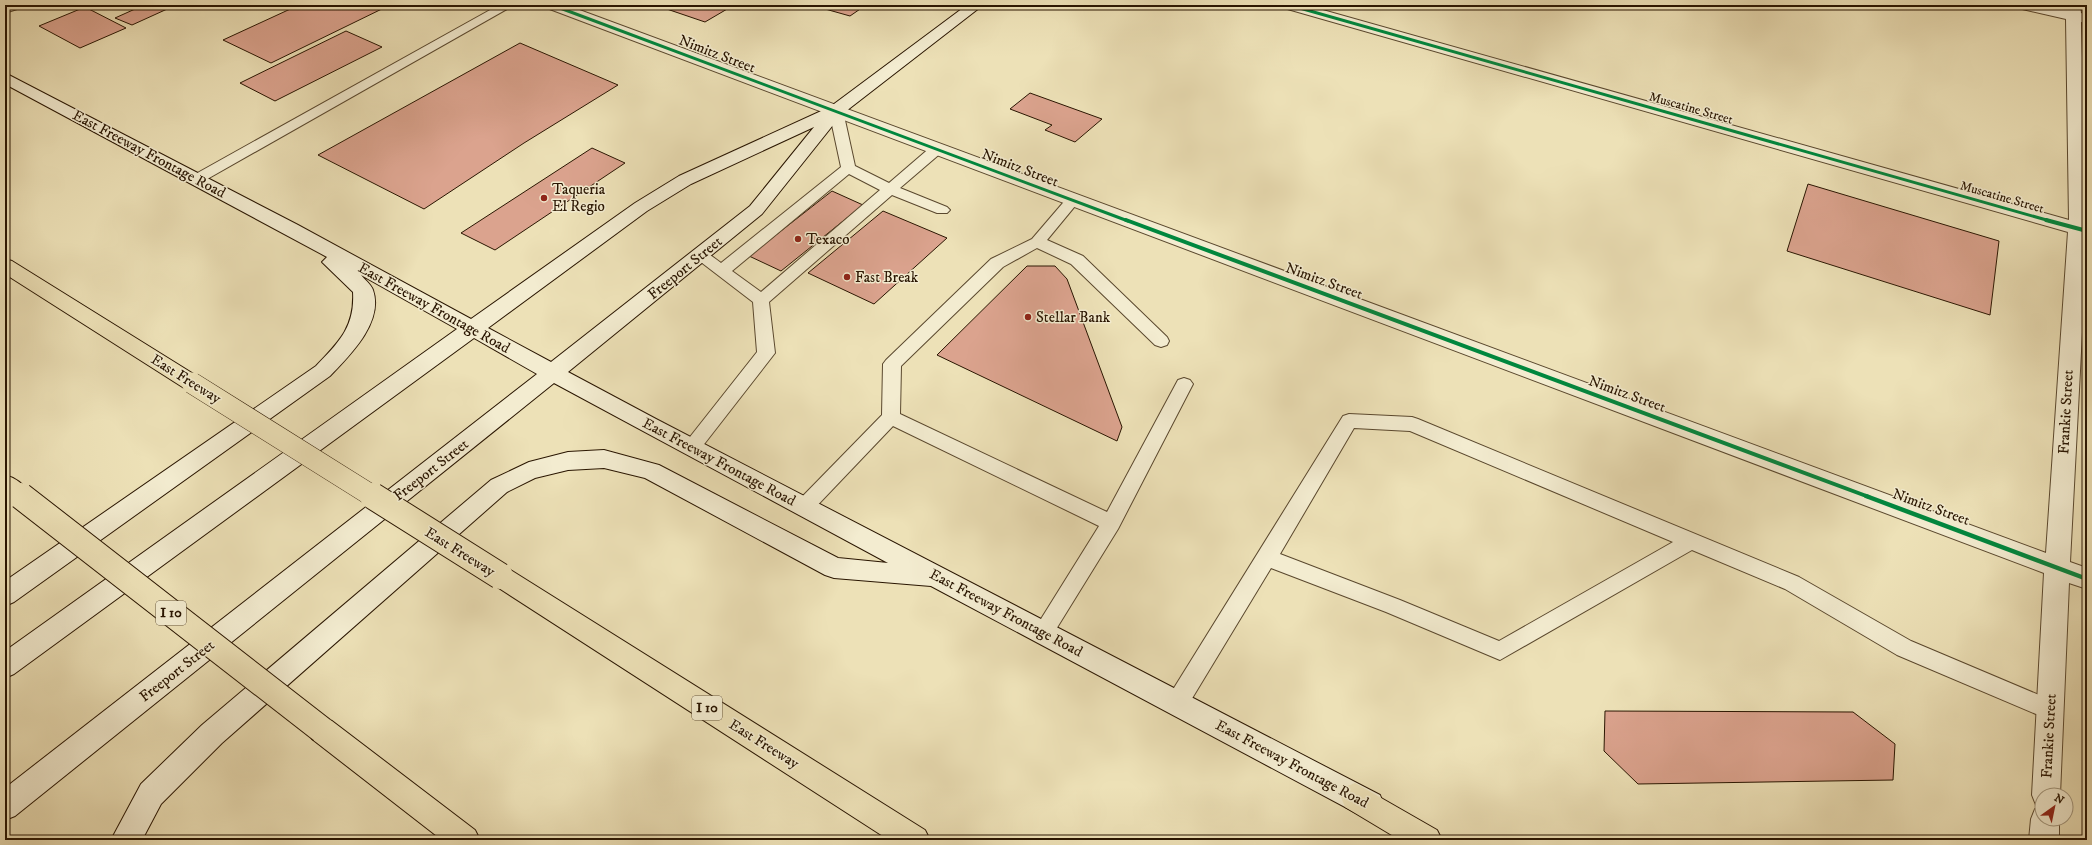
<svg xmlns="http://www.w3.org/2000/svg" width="2092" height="845" font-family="'IM FELL DW Pica',serif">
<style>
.building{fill:#dba38e;stroke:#291501}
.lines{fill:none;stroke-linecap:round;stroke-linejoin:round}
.service-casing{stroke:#5a482e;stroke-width:2}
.minor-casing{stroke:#5a482e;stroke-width:2}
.secondary-casing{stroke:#291501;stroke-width:2}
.motorway-casing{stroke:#291501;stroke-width:2}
.service{fill:#f3ecd0;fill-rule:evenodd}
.minor{fill:#f3ecd0;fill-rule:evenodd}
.secondary{fill:#f3ecd0;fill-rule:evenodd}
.motorway{fill:#ede1b7;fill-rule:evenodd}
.motorway-bridge-far1-casing{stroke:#291501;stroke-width:22;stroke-linecap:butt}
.motorway-bridge-casing{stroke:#291501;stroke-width:28;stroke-linecap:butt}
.motorway-bridge-far1{stroke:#ede1b7;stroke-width:21}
.motorway-bridge{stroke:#ede1b7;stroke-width:26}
.cycleway-far2-casing{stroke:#f3ecd0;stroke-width:5}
.cycleway-far1-casing{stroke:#f3ecd0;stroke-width:6}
.cycleway-casing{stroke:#f3ecd0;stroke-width:7}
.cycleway-far2{stroke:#00873e;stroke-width:3}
.cycleway-far1{stroke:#00873e;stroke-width:4}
.cycleway{stroke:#00873e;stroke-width:4.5}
.poi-dot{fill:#8f2418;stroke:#f3ecd0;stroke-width:1.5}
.labels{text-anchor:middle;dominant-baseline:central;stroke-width:3;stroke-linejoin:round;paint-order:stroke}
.far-street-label{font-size:13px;fill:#291501;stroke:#f3ecd0}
.shield{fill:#f3ecd0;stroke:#66563f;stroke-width:1}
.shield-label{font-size:14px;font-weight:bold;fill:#291501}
.street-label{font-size:15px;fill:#291501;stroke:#f3ecd0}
.poi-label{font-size:15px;fill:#291501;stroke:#f3ecd0;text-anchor:start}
</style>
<rect width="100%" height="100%" fill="#ede1b7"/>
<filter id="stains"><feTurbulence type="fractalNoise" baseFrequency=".005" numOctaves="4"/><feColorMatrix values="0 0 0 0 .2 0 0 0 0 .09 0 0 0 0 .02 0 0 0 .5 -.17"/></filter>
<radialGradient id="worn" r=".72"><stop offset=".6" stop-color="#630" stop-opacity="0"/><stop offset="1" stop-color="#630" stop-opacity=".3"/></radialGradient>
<path class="building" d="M 144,5 L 176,5 L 132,25 L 115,18 Z
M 299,5 L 335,5 L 340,7 L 344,5 L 390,5 L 271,63 L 223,40 Z
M 655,5 L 734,5 L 705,22 Z
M 811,5 L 866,5 L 850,16 Z
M 85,7 L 126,28 L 80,48 L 39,26 Z
M 346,31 L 382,47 L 275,101 L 240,83 Z
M 520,43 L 618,85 L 524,143 L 424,209 L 318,155 Z
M 1030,93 L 1102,119 L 1075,142 L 1045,130 L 1052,125 L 1010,109 Z
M 592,148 L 625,163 L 495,250 L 461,233 Z
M 1808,184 L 1999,241 L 1990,315 L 1787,251 Z
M 832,191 L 863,205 L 781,271 L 749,256 Z
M 883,211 L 947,238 L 874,304 L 808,273 Z
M 1027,266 L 1055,266 L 1067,279 L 1122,427 L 1117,441 L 937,355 Z
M 1605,711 L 1853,712 L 1895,744 L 1893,780 L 1638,784 L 1604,751 Z"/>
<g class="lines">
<defs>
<path id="service" d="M 5,5 L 22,5 L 20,8 L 5,13 Z
M 499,5 L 514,5 L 202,182 L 192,182 L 190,179 L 192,176 Z
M 836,107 L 843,111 L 855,166 L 889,183 L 932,146 L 942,146 L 944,149 L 942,152 L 900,188 L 947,207 L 950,210 L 947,213 L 937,213 L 892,195 L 769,302 L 775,353 L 698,452 L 692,454 L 686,452 L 683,447 L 686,442 L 757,352 L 753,302 L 693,256 L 695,252 C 706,250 713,257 721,263 L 841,167 L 829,111 ZM 849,174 L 880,190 L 761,292 L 732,271 Z
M 1073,195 L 1078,197 L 1080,200 L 1047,240 L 1083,256 L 1167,337 L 1169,341 L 1167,345 L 1161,347 L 1155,345 L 1071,264 L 1037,248 L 1003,267 L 901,366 L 900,414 L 1107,512 L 1178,380 L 1184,378 L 1190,380 L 1193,384 L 1118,529 L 1050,639 L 1043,642 L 1036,639 L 1033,633 L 1036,627 L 1099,526 L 893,426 L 811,512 L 804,515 L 797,512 L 794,507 L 797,502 L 882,415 L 883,364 L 886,360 L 991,259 L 1032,239 L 1068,197 Z
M 1349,414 L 1412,417 L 1418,419 L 1799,577 L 1911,641 L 2058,703 L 2061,710 L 2058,717 L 2050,720 L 1897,655 L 1785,589 L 1692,550 L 1500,660 L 1386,612 L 1271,568 L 1185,710 L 1177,713 L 1169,710 L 1166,703 L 1169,696 L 1343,416 ZM 1354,428 L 1410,431 L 1673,542 L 1499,641 L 1400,600 L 1280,554 Z"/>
<path id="minor" d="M 545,5 L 566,5 L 2046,553 L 2068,232 L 1284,8 L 1282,5 L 1305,5 L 2069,220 L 2066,19 L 2018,8 L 2016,5 L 2043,5 L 2066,10 L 2066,5 L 2080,5 L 2081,13 L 2087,15 L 2087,23 L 2081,22 L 2087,237 L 2070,562 L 2087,568 L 2087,589 L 2069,583 L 2060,795 L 2042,795 L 2042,819 L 2059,819 L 2059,840 L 2029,840 L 2031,819 L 2035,809 L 2041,807 L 2036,805 L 2032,795 L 2044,573 L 547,8 Z"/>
<path id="secondary" d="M 967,5 L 983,5 L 841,115 L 762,214 L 568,372 L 656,419 L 1380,795 L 1384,805 L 1380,815 L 1370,819 L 1360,815 L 931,586 L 834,578 L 825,575 L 645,478 L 604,468 L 568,470 L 535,478 L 507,492 L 222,743 L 161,804 L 142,840 L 111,840 L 141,784 L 202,725 L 491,480 L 529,462 L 568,452 L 604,450 L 659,465 L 838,558 L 888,563 L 554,383 L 15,816 L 5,820 L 5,788 L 537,374 L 474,338 L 14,674 L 5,678 L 5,651 L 457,329 L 361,275 C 364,279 371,284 373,290 C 384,322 350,355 330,376 L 14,602 L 5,606 L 5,581 L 316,366 C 339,342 355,327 353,292 L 322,262 L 327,257 L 5,84 L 5,73 L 298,225 L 471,319 L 635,203 L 679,176 L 830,107 ZM 814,127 L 750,206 L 551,362 L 488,328 L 647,211 L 691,184 Z"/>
<path id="motorway" d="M 5,259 L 12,261 L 200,378 L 203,383 L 200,388 L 192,391 L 184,388 L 5,274 Z
M 5,475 C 16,478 25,485 31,495 L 27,501 L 19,504 L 5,497 Z
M 500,566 L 509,569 L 925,830 L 930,840 L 889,840 L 491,583 L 488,576 L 491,569 Z
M 322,717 L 332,721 L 475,830 L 480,840 L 442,840 L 312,739 L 308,730 L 312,721 Z
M 1355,783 L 1437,830 L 1442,840 L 1400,840 L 1345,807 L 1341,797 L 1345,787 Z"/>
</defs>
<use href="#service" class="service-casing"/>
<use href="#minor" class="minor-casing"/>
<use href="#secondary" class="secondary-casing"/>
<use href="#motorway" class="motorway-casing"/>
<use href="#service" class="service"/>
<use href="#minor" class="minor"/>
<use href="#secondary" class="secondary"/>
<use href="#motorway" class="motorway"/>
<defs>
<path id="motorway-bridge-far1" d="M 192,383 L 374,497
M 19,495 L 22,497"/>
<path id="motorway-bridge" d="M 21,496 L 322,730
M 373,496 L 500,576"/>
</defs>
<use href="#motorway-bridge-far1" class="motorway-bridge-far1-casing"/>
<use href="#motorway-bridge" class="motorway-bridge-casing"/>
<use href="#motorway-bridge-far1" class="motorway-bridge-far1"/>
<use href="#motorway-bridge" class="motorway-bridge"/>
<defs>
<path id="cycleway-far2" d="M 552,5 L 1128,221
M 1289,5 L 2050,221"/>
<path id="cycleway-far1" d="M 1126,220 L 1869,497
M 2046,220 L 2087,231"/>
<path id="cycleway" d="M 1866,496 L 2087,579"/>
</defs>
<use href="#cycleway-far2" class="cycleway-far2-casing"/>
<use href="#cycleway-far1" class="cycleway-far1-casing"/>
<use href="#cycleway" class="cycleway-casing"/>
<use href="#cycleway-far2" class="cycleway-far2"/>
<use href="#cycleway-far1" class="cycleway-far1"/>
<use href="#cycleway" class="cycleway"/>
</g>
<g class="poi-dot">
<circle cx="544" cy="198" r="4"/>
<circle cx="798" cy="239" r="4"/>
<circle cx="847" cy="277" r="4"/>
<circle cx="1028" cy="317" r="4"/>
</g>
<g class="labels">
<g class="far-street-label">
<text transform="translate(1691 108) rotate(16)">Muscatine Street</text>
<text transform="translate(2002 197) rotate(16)">Muscatine Street</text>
</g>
<g class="shield">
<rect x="156" y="601" width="30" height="24" rx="3"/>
<rect x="692" y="696" width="30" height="24" rx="3"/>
</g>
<g class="shield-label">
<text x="171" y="613">I 10</text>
<text x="707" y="708">I 10</text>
</g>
<g class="street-label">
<text transform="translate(717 54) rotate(21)">Nimitz Street</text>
<text transform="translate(149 154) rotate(28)">East Freeway Frontage Road</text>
<text transform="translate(1020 168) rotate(21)">Nimitz Street</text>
<text transform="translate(685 268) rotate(-39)">Freeport Street</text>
<text transform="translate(1324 281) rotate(20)">Nimitz Street</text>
<text transform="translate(434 308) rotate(29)">East Freeway Frontage Road</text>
<text transform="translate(186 379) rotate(32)">East Freeway</text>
<text transform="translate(1627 394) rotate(20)">Nimitz Street</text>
<text transform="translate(2066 412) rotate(-87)">Frankie Street</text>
<text transform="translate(719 462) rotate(28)">East Freeway Frontage Road</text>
<text transform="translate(431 470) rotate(-38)">Freeport Street</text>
<text transform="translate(1931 507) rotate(20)">Nimitz Street</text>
<text transform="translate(460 552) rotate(32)">East Freeway</text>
<text transform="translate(1006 613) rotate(28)">East Freeway Frontage Road</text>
<text transform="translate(177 671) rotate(-38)">Freeport Street</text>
<text transform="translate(2049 736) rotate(-87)">Frankie Street</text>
<text transform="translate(764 744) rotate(32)">East Freeway</text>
<text transform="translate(1292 764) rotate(28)">East Freeway Frontage Road</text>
</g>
<g class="poi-label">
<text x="552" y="189">Taqueria<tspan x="552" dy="17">El Regio</tspan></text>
<text x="806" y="239">Texaco</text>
<text x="855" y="277">Fast Break</text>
<text x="1036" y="317">Stellar Bank</text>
</g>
</g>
<rect width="2092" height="845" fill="none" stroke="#ede1b7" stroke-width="20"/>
<rect x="6" y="6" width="2080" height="833" fill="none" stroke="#291501" stroke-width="2"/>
<rect x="10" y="10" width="2072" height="825" fill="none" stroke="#291501"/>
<g transform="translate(2054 807) rotate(33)"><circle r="19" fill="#f3ecd0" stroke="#a2967d"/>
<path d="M0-3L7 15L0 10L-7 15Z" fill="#8f2418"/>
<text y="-6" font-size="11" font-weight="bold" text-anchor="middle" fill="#291501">N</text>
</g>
<rect width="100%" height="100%" filter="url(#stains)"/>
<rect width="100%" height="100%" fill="url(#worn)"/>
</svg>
